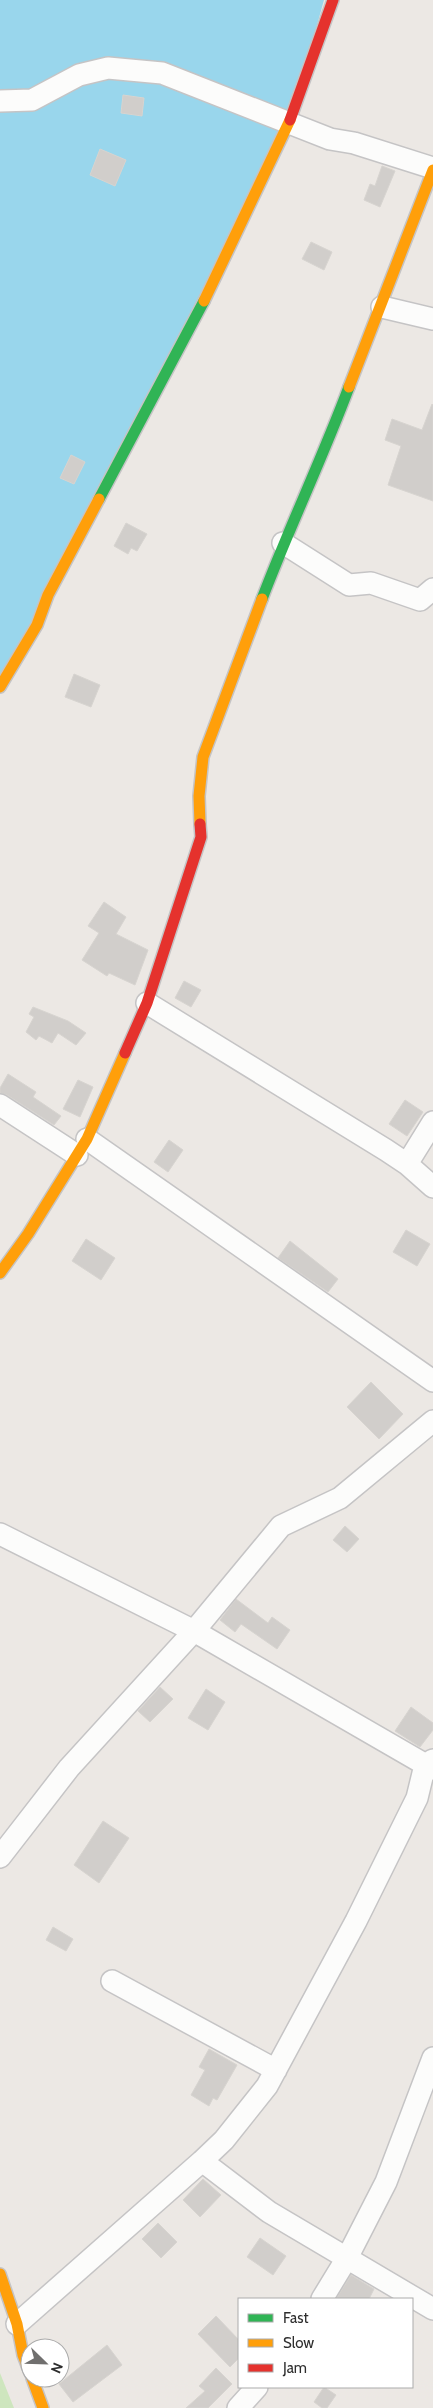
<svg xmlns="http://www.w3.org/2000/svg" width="433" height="2408" font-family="Cabin,sans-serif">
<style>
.green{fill:#cee6be}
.water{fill:#99d6ec}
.building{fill:#d1cecb;stroke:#d7d4d0}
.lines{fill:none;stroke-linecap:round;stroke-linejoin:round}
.street-casing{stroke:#c5c4c5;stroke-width:24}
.fast-casing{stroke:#c5c4c5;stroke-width:14}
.slow-casing{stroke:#c5c4c5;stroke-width:14}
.jam-casing{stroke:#c5c4c5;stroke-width:14}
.street{stroke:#fcfcfb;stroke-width:21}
.fast{stroke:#30b455;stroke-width:11}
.slow{stroke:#ff9f0a;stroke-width:11}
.jam{stroke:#e5322d;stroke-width:11}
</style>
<rect width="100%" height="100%" fill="#ece8e4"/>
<path class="green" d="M 0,2373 L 14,2408 L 0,2408 Z"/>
<path class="water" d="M 0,0 L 324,0 L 290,121 L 0,687 Z"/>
<path class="building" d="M 123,95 L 144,98 L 142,116 L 121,113 Z
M 100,149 L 126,160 L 115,186 L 90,175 Z
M 382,166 L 395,171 L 380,207 L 364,200 L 370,184 L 375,186 Z
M 311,242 L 332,252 L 324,270 L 302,259 Z
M 432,404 L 433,405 L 433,501 L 388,485 L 401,446 L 385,440 L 392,419 L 422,430 Z
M 71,455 L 85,462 L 74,484 L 60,478 Z
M 126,523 L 147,534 L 137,551 L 131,548 L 128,554 L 114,546 Z
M 74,674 L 100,685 L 91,707 L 65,697 Z
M 104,902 L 126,917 L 116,934 L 148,950 L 135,985 L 109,973 L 107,976 L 82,960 L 99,933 L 88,926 Z
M 184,981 L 201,990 L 191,1007 L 175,998 Z
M 33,1007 L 68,1021 L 86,1033 L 76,1045 L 58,1033 L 52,1043 L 39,1036 L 36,1040 L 26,1032 L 34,1017 L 29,1014 Z
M 8,1074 L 36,1092 L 33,1097 L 61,1116 L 54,1125 L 7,1095 L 0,1093 L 0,1088 Z
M 78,1080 L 93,1087 L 80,1117 L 63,1109 Z
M 405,1100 L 423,1112 L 407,1136 L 389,1124 Z
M 169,1140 L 183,1150 L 168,1172 L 154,1162 Z
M 406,1230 L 430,1244 L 417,1266 L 393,1252 Z
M 86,1239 L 115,1258 L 101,1280 L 72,1261 Z
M 290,1241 L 338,1279 L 328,1292 L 278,1258 Z
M 371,1382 L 403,1414 L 379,1439 L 347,1407 Z
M 345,1526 L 359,1539 L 347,1552 L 333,1540 Z
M 236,1599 L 268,1623 L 272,1617 L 290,1630 L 277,1649 L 241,1624 L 235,1632 L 220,1620 Z
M 160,1687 L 173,1699 L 150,1722 L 138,1711 Z
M 206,1689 L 225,1702 L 208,1730 L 188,1718 Z
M 411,1707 L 433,1723 L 433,1730 L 420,1747 L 395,1731 Z
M 103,1821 L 129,1838 L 99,1883 L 74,1865 Z
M 53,1927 L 73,1939 L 66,1951 L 46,1940 Z
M 209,2049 L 237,2065 L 217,2100 L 213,2098 L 209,2106 L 191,2095 L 205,2070 L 199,2067 Z
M 203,2179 L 221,2195 L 200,2217 L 183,2200 Z
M 158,2223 L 177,2242 L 161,2258 L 142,2239 Z
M 260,2238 L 286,2256 L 273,2275 L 247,2257 Z
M 351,2275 L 374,2289 L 369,2299 L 336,2299 Z
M 216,2316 L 239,2340 L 239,2358 L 230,2367 L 198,2334 Z
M 107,2345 L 122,2365 L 73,2402 L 59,2384 Z
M 216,2368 L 232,2384 L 208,2408 L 186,2408 L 205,2391 L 199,2386 Z
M 324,2387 L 336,2395 L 327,2408 L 322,2408 L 314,2402 Z"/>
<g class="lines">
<defs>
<path id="street" d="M 0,101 L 32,100 L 79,75 L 108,68 L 162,73 L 330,139 L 354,143 L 433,168
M 382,307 L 433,319
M 283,543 L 349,585 L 371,583 L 420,600 L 433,589
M 147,1003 L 386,1150 L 407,1164 L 433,1187
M 0,1105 L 77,1155
M 87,1139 L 433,1381
M 407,1164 L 433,1122
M 0,1534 L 194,1631 L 433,1769
M 0,1857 L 69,1768 L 194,1631 L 281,1526 L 340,1498 L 433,1421
M 112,1981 L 276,2070
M 202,2161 L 269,2212 L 433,2309
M 322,2299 L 347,2258 L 386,2182 L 433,2058
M 17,2324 L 202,2161 L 224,2140 L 267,2086 L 356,1921 L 417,1798 L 425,1765 L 433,1760
M 238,2408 L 257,2387"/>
<path id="fast" d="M 99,499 L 204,301
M 262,599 C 289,528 322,459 349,387"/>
<path id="slow" d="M 204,301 L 290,120
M 349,387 L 433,170
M 0,687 L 37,625 L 48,595 L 99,499
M 200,824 L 199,796 L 203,757 L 262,599
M 0,1273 L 28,1234 L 87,1139 L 125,1053
M 0,2274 L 17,2324 L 23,2355 L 30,2373
M 32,2378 L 43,2408"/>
<path id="jam" d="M 290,120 L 333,0
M 125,1053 L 147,1003 L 201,837 L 200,824"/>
</defs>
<use href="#street" class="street-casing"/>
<use href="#fast" class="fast-casing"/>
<use href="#slow" class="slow-casing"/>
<use href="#jam" class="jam-casing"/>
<use href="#street" class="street"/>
<use href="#fast" class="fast"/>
<use href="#slow" class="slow"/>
<use href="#jam" class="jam"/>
</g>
<rect x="238" y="2298" width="175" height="90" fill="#ffffff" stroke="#ababab"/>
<rect x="248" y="2314" width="25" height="8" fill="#30b455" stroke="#ababab"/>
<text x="283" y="2323" font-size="15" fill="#2e2e2e">Fast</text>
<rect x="248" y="2339" width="25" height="8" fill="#ff9f0a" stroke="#ababab"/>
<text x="283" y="2348" font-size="15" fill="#2e2e2e">Slow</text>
<rect x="248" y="2364" width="25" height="8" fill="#e5322d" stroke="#ababab"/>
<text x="283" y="2373" font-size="15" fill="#2e2e2e">Jam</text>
<g transform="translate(45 2363) rotate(113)"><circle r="24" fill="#ffffff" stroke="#ababab"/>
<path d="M0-4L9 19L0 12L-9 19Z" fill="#706f6e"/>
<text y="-8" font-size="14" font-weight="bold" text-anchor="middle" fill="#2e2e2e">N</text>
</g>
</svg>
